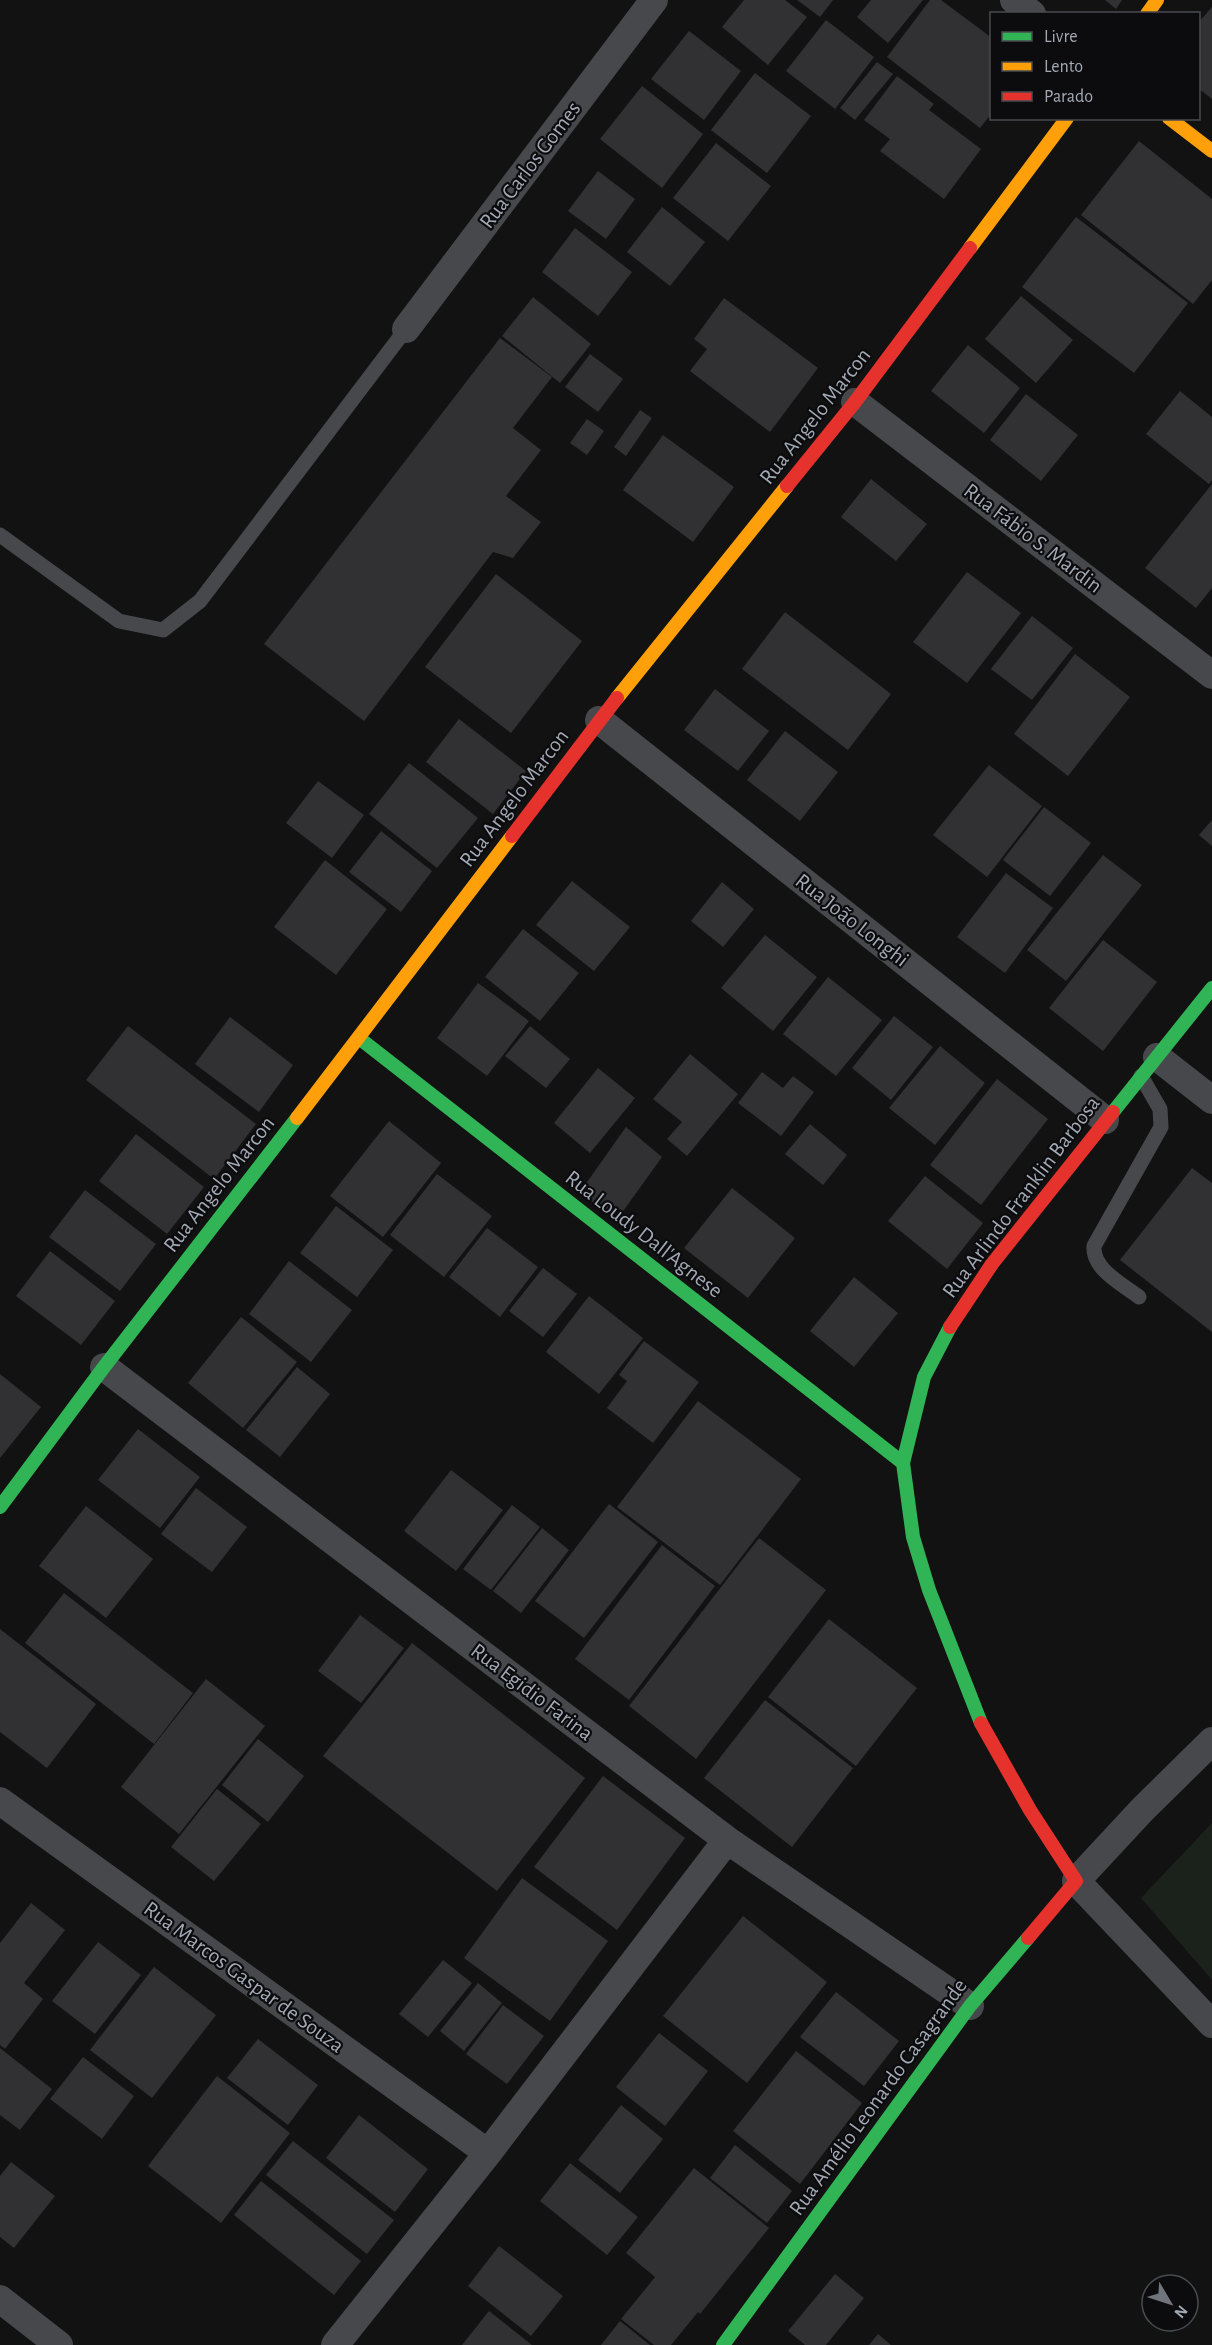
<svg xmlns="http://www.w3.org/2000/svg" width="1212" height="2345" font-family="'Alegreya Sans',sans-serif">
<style>
.green{fill:#1b211b}
.building{fill:#313133}
.lines{fill:none;stroke-linecap:round;stroke-linejoin:round}
.lane{stroke:#46484b;stroke-width:15}
.street{stroke:#46484b;stroke-width:28}
.fast{stroke:#30b455;stroke-width:14}
.slow{stroke:#ff9f0a;stroke-width:14}
.jam{stroke:#e5322d;stroke-width:14}
.labels{text-anchor:middle;dominant-baseline:central;stroke-width:4.5;stroke-linejoin:round;paint-order:stroke}
.street-label{font-size:22px;fill:#a2a9b4;stroke:#0c0c0e}
</style>
<rect width="100%" height="100%" fill="#121212"/>
<path class="green" d="M 1212,1823 L 1212,1980 L 1141,1898 Z"/>
<path class="building" d="M 744,0 L 785,0 L 807,17 L 768,65 L 722,27 Z
M 797,0 L 833,0 L 820,17 Z
M 871,0 L 923,0 L 888,43 L 857,17 Z
M 930,0 L 941,0 L 992,38 L 992,113 L 980,128 L 887,57 Z
M 1105,0 L 1122,0 L 1116,9 Z
M 1212,7 L 1212,99 L 1198,88 L 1198,23 Z
M 826,20 L 874,57 L 835,109 L 786,71 Z
M 689,31 L 741,71 L 704,120 L 651,79 Z
M 877,62 L 893,74 L 855,120 L 840,108 Z
M 755,73 L 811,116 L 767,173 L 711,130 Z
M 897,76 L 934,104 L 929,110 L 981,149 L 944,199 L 880,151 L 890,139 L 864,120 Z
M 642,86 L 703,134 L 662,188 L 600,139 Z
M 1139,141 L 1212,199 L 1212,280 L 1193,304 L 1081,215 Z
M 716,143 L 771,186 L 728,241 L 673,198 Z
M 598,171 L 635,199 L 606,239 L 568,211 Z
M 662,207 L 705,242 L 670,286 L 627,252 Z
M 1076,217 L 1188,303 L 1134,373 L 1022,287 Z
M 575,228 L 632,272 L 598,316 L 542,272 Z
M 1021,296 L 1073,340 L 1036,383 L 985,339 Z
M 533,297 L 591,344 L 560,383 L 502,336 Z
M 724,298 L 818,368 L 770,432 L 690,371 L 707,349 L 694,339 Z
M 500,338 L 552,377 L 513,428 L 541,450 L 506,496 L 541,522 L 513,558 L 493,552 L 364,721 L 264,644 Z
M 968,345 L 1020,388 L 984,433 L 931,391 Z
M 590,354 L 623,379 L 598,412 L 565,387 Z
M 1180,391 L 1212,417 L 1212,480 L 1209,484 L 1146,434 Z
M 1026,394 L 1078,435 L 1041,481 L 990,440 Z
M 640,410 L 652,418 L 626,456 L 614,447 Z
M 587,419 L 604,431 L 587,455 L 570,443 Z
M 663,435 L 734,487 L 693,542 L 623,490 Z
M 871,479 L 927,524 L 896,561 L 841,517 Z
M 1212,484 L 1212,588 L 1196,608 L 1145,568 Z
M 967,572 L 1021,613 L 967,683 L 913,642 Z
M 496,574 L 582,641 L 511,733 L 425,667 Z
M 785,612 L 891,694 L 848,750 L 742,669 Z
M 1032,616 L 1073,648 L 1032,700 L 991,669 Z
M 1075,654 L 1130,697 L 1068,776 L 1014,734 Z
M 715,689 L 769,731 L 738,771 L 684,730 Z
M 459,719 L 526,771 L 493,814 L 426,762 Z
M 785,731 L 838,772 L 800,821 L 747,780 Z
M 409,763 L 478,818 L 437,868 L 369,814 Z
M 989,765 L 1042,806 L 987,877 L 933,835 Z
M 318,781 L 364,815 L 332,858 L 286,823 Z
M 1044,807 L 1091,843 L 1050,896 L 1003,860 Z
M 1212,820 L 1212,846 L 1199,835 Z
M 381,831 L 432,871 L 401,912 L 349,872 Z
M 1103,855 L 1142,885 L 1066,981 L 1027,950 Z
M 325,860 L 387,909 L 336,975 L 274,927 Z
M 1006,873 L 1053,908 L 1005,973 L 957,937 Z
M 572,881 L 630,927 L 594,971 L 536,925 Z
M 722,882 L 754,909 L 723,947 L 691,921 Z
M 523,929 L 579,973 L 540,1021 L 485,977 Z
M 765,935 L 817,977 L 773,1031 L 721,988 Z
M 1103,940 L 1157,982 L 1103,1051 L 1049,1008 Z
M 828,977 L 882,1020 L 836,1076 L 783,1034 Z
M 478,983 L 529,1021 L 487,1076 L 437,1038 Z
M 894,1016 L 933,1047 L 891,1100 L 852,1068 Z
M 230,1017 L 293,1065 L 259,1112 L 195,1064 Z
M 128,1026 L 256,1124 L 214,1179 L 86,1080 Z
M 530,1026 L 570,1059 L 546,1088 L 505,1056 Z
M 940,1046 L 985,1083 L 935,1145 L 889,1108 Z
M 690,1054 L 738,1094 L 687,1156 L 667,1139 L 682,1122 L 653,1099 Z
M 598,1068 L 635,1098 L 590,1153 L 554,1123 Z
M 762,1072 L 783,1088 L 793,1076 L 814,1092 L 781,1136 L 738,1103 Z
M 997,1079 L 1048,1119 L 981,1205 L 930,1165 Z
M 389,1121 L 441,1163 L 383,1237 L 330,1196 Z
M 810,1124 L 847,1155 L 823,1185 L 785,1154 Z
M 626,1127 L 662,1157 L 616,1221 L 580,1192 Z
M 136,1134 L 204,1187 L 167,1234 L 99,1181 Z
M 1192,1168 L 1212,1183 L 1212,1332 L 1120,1260 Z
M 437,1174 L 492,1216 L 444,1277 L 390,1235 Z
M 925,1176 L 983,1223 L 947,1269 L 888,1221 Z
M 732,1188 L 795,1238 L 748,1298 L 684,1248 Z
M 85,1190 L 156,1244 L 120,1291 L 49,1237 Z
M 336,1206 L 393,1250 L 357,1297 L 300,1253 Z
M 487,1228 L 538,1267 L 500,1317 L 449,1277 Z
M 50,1251 L 115,1301 L 81,1345 L 16,1296 Z
M 289,1261 L 352,1310 L 311,1362 L 249,1314 Z
M 543,1268 L 577,1294 L 543,1337 L 509,1311 Z
M 854,1277 L 898,1313 L 854,1367 L 810,1331 Z
M 589,1296 L 643,1338 L 599,1394 L 546,1352 Z
M 241,1317 L 297,1362 L 243,1428 L 188,1383 Z
M 644,1341 L 699,1382 L 653,1443 L 607,1408 L 627,1381 L 619,1375 Z
M 297,1367 L 330,1394 L 280,1457 L 246,1430 Z
M 0,1374 L 41,1407 L 0,1458 Z
M 698,1401 L 801,1479 L 720,1585 L 617,1507 Z
M 138,1429 L 200,1477 L 160,1528 L 98,1480 Z
M 451,1470 L 503,1510 L 456,1571 L 404,1531 Z
M 196,1488 L 247,1527 L 212,1572 L 161,1534 Z
M 609,1504 L 658,1542 L 584,1638 L 535,1601 Z
M 512,1505 L 540,1527 L 491,1590 L 463,1569 Z
M 86,1506 L 153,1559 L 106,1618 L 39,1566 Z
M 542,1528 L 569,1550 L 521,1613 L 493,1591 Z
M 759,1538 L 826,1590 L 696,1759 L 629,1706 Z
M 662,1545 L 715,1586 L 629,1700 L 575,1659 Z
M 64,1593 L 193,1693 L 154,1744 L 25,1643 Z
M 360,1615 L 404,1648 L 361,1703 L 318,1671 Z
M 829,1619 L 917,1688 L 856,1766 L 768,1697 Z
M 0,1629 L 96,1704 L 47,1768 L 0,1732 Z
M 412,1643 L 585,1778 L 497,1891 L 323,1756 Z
M 206,1679 L 265,1726 L 179,1834 L 121,1787 Z
M 765,1700 L 853,1768 L 792,1847 L 704,1778 Z
M 258,1739 L 304,1776 L 268,1822 L 222,1785 Z
M 603,1776 L 685,1838 L 617,1930 L 534,1867 Z
M 217,1789 L 261,1824 L 214,1881 L 171,1847 Z
M 522,1878 L 608,1941 L 550,2021 L 464,1958 Z
M 31,1903 L 65,1930 L 24,1983 L 43,1999 L 5,2049 L 0,2045 L 0,1943 Z
M 743,1916 L 827,1982 L 747,2083 L 663,2016 Z
M 98,1942 L 141,1975 L 95,2034 L 52,2001 Z
M 443,1960 L 472,1983 L 428,2037 L 399,2014 Z
M 154,1967 L 216,2015 L 152,2098 L 90,2050 Z
M 478,1983 L 502,2003 L 464,2051 L 440,2031 Z
M 836,1992 L 899,2041 L 864,2086 L 800,2037 Z
M 503,2005 L 544,2036 L 507,2084 L 466,2054 Z
M 659,2033 L 708,2071 L 665,2126 L 616,2087 Z
M 258,2039 L 318,2085 L 288,2125 L 227,2078 Z
M 0,2048 L 52,2089 L 20,2130 L 0,2115 Z
M 796,2051 L 862,2103 L 800,2184 L 733,2131 Z
M 83,2057 L 134,2096 L 102,2139 L 50,2099 Z
M 217,2076 L 290,2133 L 221,2223 L 148,2166 Z
M 621,2105 L 663,2139 L 620,2193 L 578,2160 Z
M 359,2115 L 428,2169 L 395,2212 L 326,2158 Z
M 293,2141 L 394,2220 L 367,2254 L 266,2175 Z
M 735,2145 L 792,2191 L 767,2223 L 710,2178 Z
M 11,2162 L 55,2196 L 14,2248 L 0,2237 L 0,2176 Z
M 570,2163 L 638,2217 L 607,2255 L 540,2201 Z
M 694,2168 L 769,2228 L 700,2314 L 698,2312 L 671,2345 L 654,2345 L 621,2319 L 655,2277 L 626,2253 Z
M 261,2181 L 361,2261 L 334,2295 L 234,2215 Z
M 499,2246 L 563,2296 L 531,2336 L 468,2286 Z
M 835,2274 L 864,2298 L 826,2345 L 805,2345 L 788,2331 Z
M 489,2311 L 532,2345 L 462,2345 Z
M 620,2321 L 650,2345 L 601,2345 Z
M 878,2334 L 891,2345 L 869,2345 Z"/>
<g class="lines">
<path class="lane" d="M 0,535 L 119,621 L 163,630 L 200,601 L 406,329
M 1139,1297 C 1122,1284 1092,1269 1094,1246 L 1161,1127 L 1160,1109 L 1141,1076"/>
<path class="street" d="M 1014,0 L 1032,14
M 406,329 L 654,0
M 855,402 L 1212,675
M 599,720 L 1105,1120
M 1157,1057 L 1212,1100
M 104,1367 L 727,1840 L 970,2006
M 1212,1741 L 1142,1810 L 1076,1881 L 1212,2024
M 0,1801 L 488,2153
M 0,2299 L 59,2345
M 335,2345 L 488,2153 L 727,1840"/>
<path class="fast" d="M 359,1038 L 903,1463
M 1113,1112 L 1212,988
M 950,1327 L 924,1377 L 903,1463 L 913,1537 L 929,1590 L 981,1723
M 0,1507 L 104,1367 L 297,1118
M 723,2345 L 970,2006 L 1028,1938"/>
<path class="slow" d="M 1147,14 L 1157,0
M 1169,118 L 1212,151
M 970,248 L 1067,118
M 617,698 L 787,486
M 297,1118 L 512,836"/>
<path class="jam" d="M 787,486 L 855,402 L 970,248
M 512,836 L 617,698
M 950,1327 L 992,1264 L 1113,1112
M 981,1723 L 1030,1810 L 1076,1881 L 1028,1938"/>
</g>
<g class="labels">
<g class="street-label">
<text transform="translate(530 165) rotate(-53)">Rua Carlos Gomes</text>
<text transform="translate(815 416) rotate(-52)">Rua Angelo Marcon</text>
<text transform="translate(1033 538) rotate(37)">Rua Fábio S. Mardin</text>
<text transform="translate(514 798) rotate(-53)">Rua Angelo Marcon</text>
<text transform="translate(852 920) rotate(38)">Rua João Longhi</text>
<text transform="translate(219 1184) rotate(-52)">Rua Angelo Marcon</text>
<text transform="translate(1021 1197) rotate(-53)">Rua Arlindo Franklin Barbosa</text>
<text transform="translate(644 1234) rotate(38)">Rua Loudy Dall'Agnese</text>
<text transform="translate(532 1692) rotate(37)">Rua Egidio Farina</text>
<text transform="translate(244 1977) rotate(36)">Rua Marcos Gaspar de Souza</text>
<text transform="translate(878 2097) rotate(-54)">Rua Amélio Leonardo Casagrande</text>
</g>
</g>
<rect x="990" y="12" width="210" height="108" fill="#0c0c0e" stroke="#484b50" stroke-width="1.5"/>
<rect x="1002" y="32" width="30" height="9" fill="#30b455" stroke="#484b50" stroke-width="1.5"/>
<text x="1044" y="42" font-size="18" fill="#a2a9b4">Livre</text>
<rect x="1002" y="62" width="30" height="9" fill="#ff9f0a" stroke="#484b50" stroke-width="1.5"/>
<text x="1044" y="72" font-size="18" fill="#a2a9b4">Lento</text>
<rect x="1002" y="92" width="30" height="9" fill="#e5322d" stroke="#484b50" stroke-width="1.5"/>
<text x="1044" y="102" font-size="18" fill="#a2a9b4">Parado</text>
<g transform="translate(1170 2303) rotate(129)"><circle r="28" fill="#0c0c0e" stroke="#484b50" stroke-width="1.5"/>
<path d="M0-4.5L10 22L0 15L-10 22Z" fill="#70747b"/>
<text y="-9" font-size="16" font-weight="bold" text-anchor="middle" fill="#a2a9b4">N</text>
</g>
</svg>
